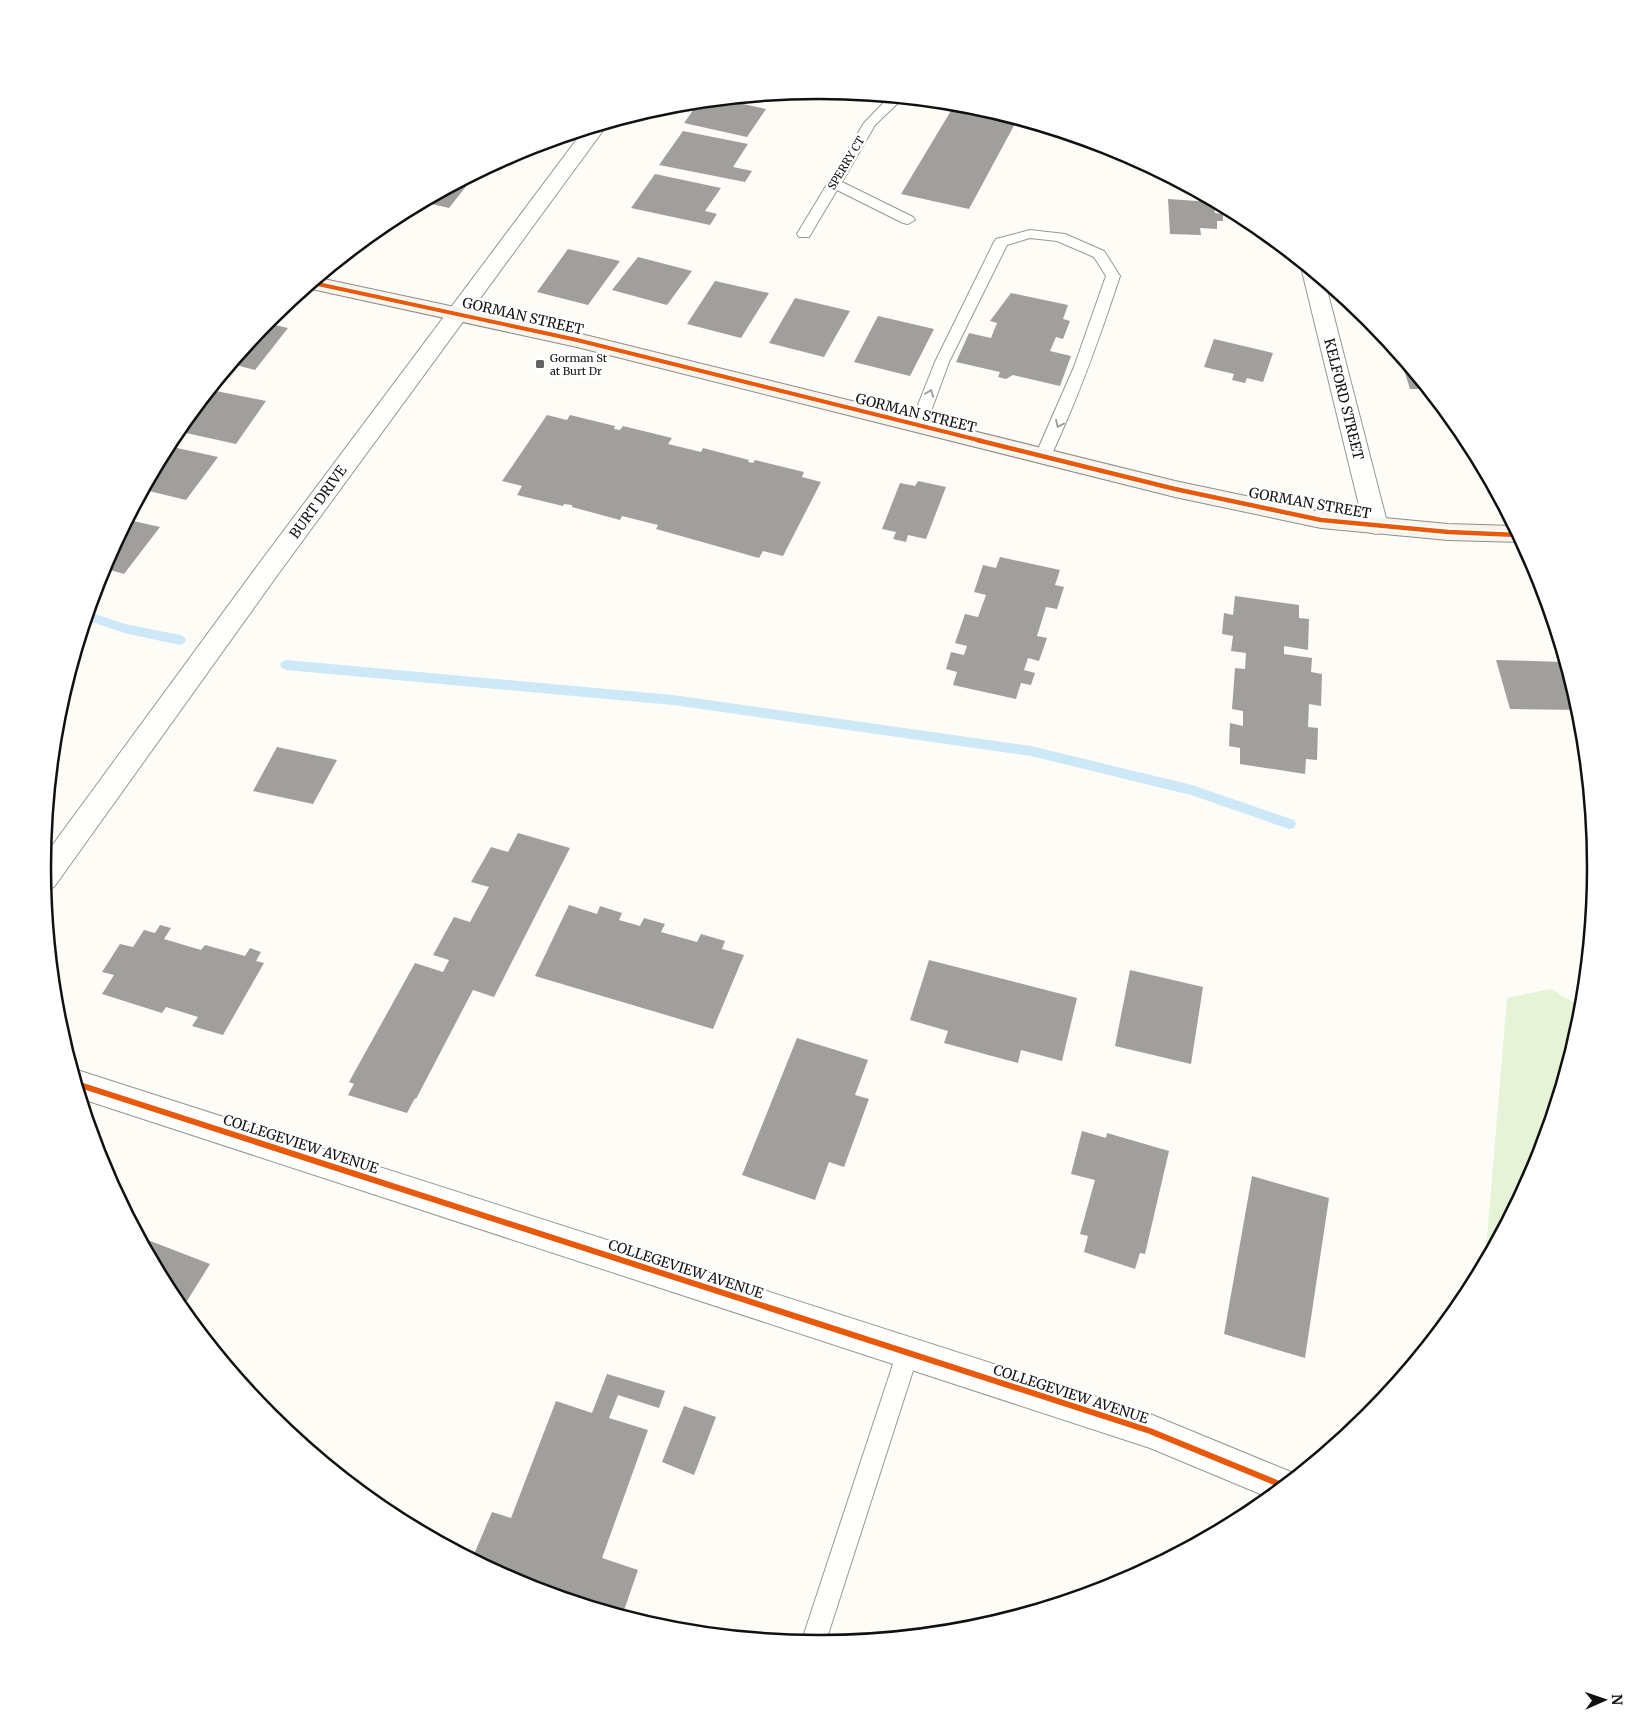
<svg xmlns="http://www.w3.org/2000/svg" width="1639" height="1735" font-family="Merriweather,serif">
<style>
.green{fill:#e7f3d7}
.lines{fill:none;stroke-linecap:round;stroke-linejoin:round}
.stream{fill:#cde8f7;fill-rule:evenodd}
.building{fill:#a19f9c}
.lane-casing{stroke:#979795;stroke-width:2}
.street-casing{stroke:#979795;stroke-width:2}
.secondary-casing{stroke:#8e8d8b;stroke-width:2}
.lane{fill:#fffffe;fill-rule:evenodd}
.street{fill:#fffffe;fill-rule:evenodd}
.secondary{fill:#f6f4eb;fill-rule:evenodd}
.cycleway-far2-casing{stroke:#fff;stroke-width:6}
.cycleway-far1-casing{stroke:#fff;stroke-width:8}
.cycleway-casing{stroke:#fff;stroke-width:9}
.cycleway-far2{stroke:#e8590c;stroke-width:4}
.cycleway-far1{stroke:#e8590c;stroke-width:4.5}
.cycleway{stroke:#e8590c;stroke-width:6}
.oneway{stroke:#a0a09f}
.poi-dot{fill:#646362;stroke:#fff;stroke-width:2}
.labels{text-anchor:middle;dominant-baseline:central;stroke-width:5;stroke-linejoin:round;paint-order:stroke}
.far-street-label{font-size:11px;fill:#111;stroke:#fff}
.far-poi-label{font-size:11px;fill:#111;stroke:#fff;text-anchor:start}
.street-label{font-size:14px;fill:#111;stroke:#fff}
.rim{fill:none;stroke:#111;stroke-width:2.5}
</style>
<rect width="100%" height="100%" fill="#fdfcf7"/>
<path class="green" d="M 1551,989 L 1583,1008 L 1582,1019 L 1537,1165 L 1485,1262 L 1507,998 Z"/>
<g class="lines">
<path class="stream" d="M 89,612 L 125,624 L 180,635 L 184,637 L 186,640 L 184,643 L 180,645 L 124,633 L 86,620 Z
M 286,660 L 673,695 L 1031,746 L 1192,785 L 1294,820 L 1296,824 L 1294,828 L 1289,829 L 1191,795 L 1031,756 L 673,705 L 286,670 L 282,668 L 280,665 L 282,662 Z"/>
</g>
<path class="building" d="M 724,100 L 766,109 L 747,137 L 684,123 L 699,102 Z
M 952,109 L 1017,120 L 969,209 L 901,194 Z
M 683,131 L 748,144 L 733,167 L 752,171 L 745,182 L 659,165 Z
M 655,174 L 721,188 L 705,211 L 717,214 L 710,225 L 631,208 Z
M 475,175 L 449,208 L 423,202 L 464,181 Z
M 1168,199 L 1213,202 L 1215,213 L 1223,214 L 1223,221 L 1217,221 L 1217,229 L 1200,228 L 1201,235 L 1170,234 Z
M 568,249 L 620,261 L 588,305 L 537,292 Z
M 638,257 L 692,271 L 667,305 L 612,290 Z
M 715,281 L 769,293 L 741,338 L 687,324 Z
M 1011,293 L 1068,305 L 1063,319 L 1070,321 L 1063,339 L 1056,337 L 1050,351 L 1071,356 L 1060,386 L 1013,375 L 1006,379 L 998,377 L 1000,372 L 956,362 L 969,333 L 991,338 L 997,323 L 990,321 Z
M 795,298 L 850,311 L 824,357 L 769,343 Z
M 878,316 L 934,329 L 910,376 L 854,362 Z
M 266,323 L 288,328 L 255,370 L 232,364 Z
M 1214,339 L 1273,353 L 1263,382 L 1247,378 L 1245,383 L 1232,380 L 1234,374 L 1204,367 Z
M 1400,357 L 1407,364 L 1427,389 L 1410,389 Z
M 211,390 L 266,401 L 236,444 L 177,431 Z
M 547,415 L 567,420 L 570,415 L 615,426 L 614,429 L 620,430 L 623,426 L 672,438 L 668,444 L 701,452 L 703,448 L 749,460 L 748,462 L 753,463 L 755,460 L 804,472 L 802,477 L 821,482 L 783,556 L 763,551 L 759,558 L 656,529 L 658,525 L 622,516 L 620,520 L 572,507 L 572,505 L 564,504 L 563,506 L 517,495 L 522,486 L 502,481 Z
M 168,446 L 218,457 L 186,500 L 145,490 Z
M 918,481 L 946,487 L 926,539 L 908,535 L 906,542 L 893,539 L 896,532 L 882,529 L 900,483 L 915,486 Z
M 129,520 L 160,527 L 124,574 L 103,568 Z
M 1000,557 L 1060,570 L 1055,585 L 1064,587 L 1057,609 L 1046,607 L 1037,636 L 1047,638 L 1039,661 L 1028,658 L 1024,670 L 1035,673 L 1031,685 L 1021,683 L 1016,699 L 953,685 L 957,672 L 946,669 L 951,652 L 964,655 L 967,646 L 955,643 L 965,614 L 978,617 L 986,595 L 974,592 L 983,565 L 996,568 Z
M 1235,596 L 1299,605 L 1299,618 L 1309,619 L 1308,650 L 1284,646 L 1284,654 L 1312,658 L 1311,672 L 1322,674 L 1321,706 L 1309,704 L 1308,727 L 1318,728 L 1317,760 L 1306,759 L 1305,774 L 1240,764 L 1240,748 L 1229,746 L 1230,723 L 1243,726 L 1243,711 L 1232,709 L 1235,668 L 1245,669 L 1246,653 L 1231,651 L 1233,636 L 1222,634 L 1224,613 L 1233,615 Z
M 1496,660 L 1565,662 L 1580,710 L 1510,709 Z
M 277,747 L 337,760 L 313,804 L 253,791 Z
M 518,833 L 570,848 L 494,997 L 473,990 L 416,1099 L 415,1098 L 407,1113 L 348,1095 L 354,1084 L 349,1082 L 415,963 L 443,972 L 449,960 L 433,955 L 454,917 L 470,922 L 489,887 L 471,882 L 491,847 L 508,852 Z
M 569,905 L 597,914 L 600,906 L 622,913 L 619,920 L 640,926 L 644,918 L 665,924 L 661,932 L 697,942 L 701,934 L 725,941 L 722,949 L 744,955 L 713,1029 L 535,976 Z
M 160,925 L 171,928 L 164,939 L 201,950 L 205,945 L 245,956 L 250,948 L 261,952 L 256,961 L 264,963 L 223,1035 L 192,1026 L 198,1017 L 166,1007 L 162,1013 L 102,994 L 114,975 L 102,972 L 120,944 L 133,947 L 144,930 L 155,933 Z
M 929,960 L 1077,998 L 1062,1061 L 1021,1050 L 1018,1063 L 944,1043 L 948,1031 L 910,1020 Z
M 1130,970 L 1203,987 L 1191,1064 L 1115,1046 Z
M 797,1038 L 868,1060 L 855,1095 L 869,1099 L 844,1167 L 829,1162 L 815,1200 L 742,1175 Z
M 1082,1131 L 1106,1138 L 1107,1133 L 1169,1151 L 1145,1254 L 1140,1253 L 1135,1269 L 1084,1252 L 1088,1236 L 1080,1234 L 1095,1180 L 1071,1174 Z
M 1252,1176 L 1329,1198 L 1305,1358 L 1224,1334 Z
M 140,1237 L 210,1264 L 182,1309 L 173,1299 Z
M 607,1374 L 665,1391 L 659,1408 L 618,1395 L 609,1418 L 648,1430 L 602,1558 L 638,1570 L 622,1616 L 522,1585 L 472,1559 L 492,1512 L 511,1518 L 556,1401 L 592,1413 Z
M 684,1406 L 716,1417 L 694,1475 L 662,1462 Z"/>
<g class="lines">
<defs>
<path id="lane" d="M 889,97 L 902,99 L 875,125 L 842,182 L 913,217 L 915,220 L 908,224 L 903,223 L 837,190 L 809,237 L 799,237 L 797,234 L 864,123 Z
M 1030,230 L 1065,234 L 1104,251 L 1120,276 C 1100,337 1078,398 1051,456 L 1048,460 L 1043,461 L 1038,460 L 1035,456 L 1074,367 L 1106,276 L 1094,257 L 1057,241 L 1030,238 L 1007,245 L 949,362 L 926,425 L 923,429 L 918,430 L 913,429 L 910,425 L 935,362 L 994,242 L 996,239 Z
M 908,1341 L 916,1344 L 919,1352 L 825,1644 L 801,1643 L 897,1352 L 900,1344 Z"/>
<path id="street" d="M 603,125 L 605,128 L 602,132 L 276,577 L 54,887 L 45,890 L 43,858 L 258,565 L 583,131 Z
M 1306,266 L 1325,282 L 1388,526 L 1384,532 L 1376,534 L 1368,532 L 1364,526 L 1302,271 Z
M 77,1070 L 1150,1414 L 1296,1474 L 1297,1476 L 1270,1498 L 1150,1448 L 82,1099 L 73,1072 Z"/>
<path id="secondary" d="M 319,278 L 577,333 L 1175,481 L 1321,512 L 1448,524 L 1514,526 L 1522,542 L 1448,540 L 1321,528 L 1175,497 L 577,347 L 307,288 Z"/>
</defs>
<use href="#lane" class="lane-casing"/>
<use href="#street" class="street-casing"/>
<use href="#secondary" class="secondary-casing"/>
<use href="#lane" class="lane"/>
<use href="#street" class="street"/>
<use href="#secondary" class="secondary"/>
<defs>
<path id="cycleway-far2" d="M 313,283 L 577,340 L 982,441"/>
<path id="cycleway-far1" d="M 977,440 L 1175,489 L 1321,520 L 1448,532 L 1518,535"/>
<path id="cycleway" d="M 77,1084 L 1150,1431 L 1284,1486"/>
</defs>
<use href="#cycleway-far2" class="cycleway-far2-casing"/>
<use href="#cycleway-far1" class="cycleway-far1-casing"/>
<use href="#cycleway" class="cycleway-casing"/>
<use href="#cycleway-far2" class="cycleway-far2"/>
<use href="#cycleway-far1" class="cycleway-far1"/>
<use href="#cycleway" class="cycleway"/>
</g>
<defs><path id="oneway-chevron" d="M-2-3.5L2.5 0L-2 3.5" fill="none" stroke-width="1.6" stroke-linecap="round" stroke-linejoin="round" transform="scale(1.25)"/></defs>
<g class="oneway">
<use href="#oneway-chevron" transform="translate(930 393) rotate(-69)"/>
<use href="#oneway-chevron" transform="translate(1059 424) rotate(115)"/>
</g>
<rect class="poi-dot" x="535" y="359" width="10" height="10" rx="2.5"/>
<g class="labels">
<g class="far-street-label">
<text transform="translate(846 163) rotate(-59)">SPERRY CT</text>
</g>
<g class="far-poi-label">
<text x="550" y="358">Gorman St<tspan x="550" dy="13">at Burt Dr</tspan></text>
</g>
<g class="street-label">
<text transform="translate(523 316) rotate(13)">GORMAN STREET</text>
<text transform="translate(1344 399) rotate(76)">KELFORD STREET</text>
<text transform="translate(916 413) rotate(14)">GORMAN STREET</text>
<text transform="translate(318 502) rotate(-54)">BURT DRIVE</text>
<text transform="translate(1310 503) rotate(10)">GORMAN STREET</text>
<text transform="translate(301 1144) rotate(18)">COLLEGEVIEW AVENUE</text>
<text transform="translate(686 1269) rotate(18)">COLLEGEVIEW AVENUE</text>
<text transform="translate(1071 1394) rotate(18)">COLLEGEVIEW AVENUE</text>
</g>
</g>
<path d="M0 0H1639V1735H0ZM51 867a768 768 0 1 1 1536 0a768 768 0 1 1-1536 0Z" fill="#fff" fill-rule="evenodd"/>
<path class="rim" d="M51 867a768 768 0 1 1 1536 0a768 768 0 1 1-1536 0Z"/>
<g transform="translate(1604 1700) rotate(88)" stroke="#ffffff" stroke-width="4" paint-order="stroke">
<path d="M0-4L9 19L0 12L-9 19Z" fill="#111111"/>
<text y="-8" font-size="14" font-weight="bold" text-anchor="middle" fill="#111111">N</text>
</g>
</svg>
